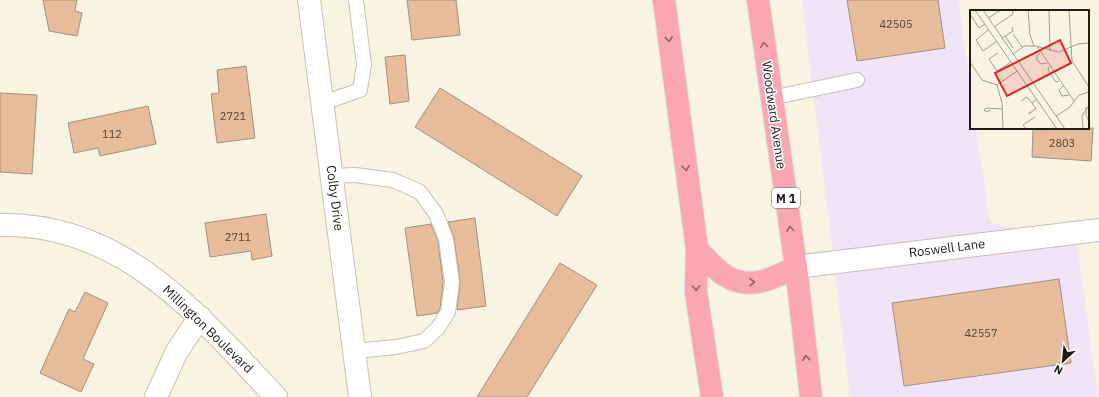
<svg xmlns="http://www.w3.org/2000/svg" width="1099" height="397" font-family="'IBM Plex Sans',sans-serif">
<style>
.commercial{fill:#f1e4f8}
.building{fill:#e7bc9a;stroke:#a09084}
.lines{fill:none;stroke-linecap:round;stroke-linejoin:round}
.lane-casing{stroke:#c7c2b0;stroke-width:16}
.street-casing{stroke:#c7c2b0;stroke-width:24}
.primary-casing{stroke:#dbdbda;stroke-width:24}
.lane{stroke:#fff;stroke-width:14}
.street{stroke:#fff;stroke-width:22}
.primary{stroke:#fba7b3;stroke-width:22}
.oneway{stroke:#8d6264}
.labels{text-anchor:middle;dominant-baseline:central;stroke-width:3;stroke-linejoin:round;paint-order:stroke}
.number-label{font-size:11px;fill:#514537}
.shield{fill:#fff;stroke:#62615c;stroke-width:1}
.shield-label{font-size:12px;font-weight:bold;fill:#1f1d16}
.street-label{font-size:13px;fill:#1f1d16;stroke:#fff}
.inset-road{fill:none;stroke:#a29e90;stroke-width:1}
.view{fill:#d62828;fill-opacity:0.15;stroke:#d62828;stroke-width:2}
.inset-edge{fill:none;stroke:#1f1d16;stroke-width:2}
</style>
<rect width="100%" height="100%" fill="#f9f4e1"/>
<path class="commercial" d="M 802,0 L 958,0 L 971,91 L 971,128 L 976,128 L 990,222 L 1077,242 L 1098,397 L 850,397 Z"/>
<path class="building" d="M 43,0 L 77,0 L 75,11 L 82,13 L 77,36 L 49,31 Z
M 407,0 L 456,0 L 460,35 L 412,40 Z
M 847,0 L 938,0 L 945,48 L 857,61 Z
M 405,55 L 409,101 L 390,104 L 385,57 Z
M 246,66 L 255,138 L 217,143 L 211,94 L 219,93 L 217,70 Z
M 440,88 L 582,176 L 557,216 L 415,127 Z
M 0,93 L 37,95 L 32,174 L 0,172 Z
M 148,106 L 156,144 L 100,156 L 98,148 L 74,153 L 68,123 Z
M 1045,128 L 1093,128 L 1091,161 L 1032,157 L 1033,129 L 1045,130 Z
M 266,214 L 272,256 L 252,260 L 251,251 L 210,257 L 205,223 Z
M 475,218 L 486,306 L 457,310 L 460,281 L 454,238 L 448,222 Z
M 431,224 L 438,241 L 443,282 L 440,309 L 437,313 L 417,316 L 405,228 Z
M 560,263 L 597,285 L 527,397 L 477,397 Z
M 1059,279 L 1071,363 L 904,386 L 892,303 Z
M 85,292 L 108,303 L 83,359 L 94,364 L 81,392 L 40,373 L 69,309 L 75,312 Z"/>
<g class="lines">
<defs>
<path id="lane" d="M 771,98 L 857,80
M 323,103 L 360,90 L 364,65 L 356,0
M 333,176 L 355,175 L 393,180 L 420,192 L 436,214 L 446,239 L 452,282 L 448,312 L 438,328 L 424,341 L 396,347 L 355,351"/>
<path id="street" d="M 309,0 L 360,397
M 0,225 C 123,222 199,316 276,397
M 796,267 L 1099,230
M 156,397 L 177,351 L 200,317"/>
<path id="primary" d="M 664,0 L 697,249 L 696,292 L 712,397
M 758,0 L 796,267 L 811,397
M 697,249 C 706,258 715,270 726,276 C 750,291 774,278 796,267"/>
</defs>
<use href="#lane" class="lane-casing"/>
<use href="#street" class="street-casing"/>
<use href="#primary" class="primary-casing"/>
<use href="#lane" class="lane"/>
<use href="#street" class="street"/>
<use href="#primary" class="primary"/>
</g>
<defs><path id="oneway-chevron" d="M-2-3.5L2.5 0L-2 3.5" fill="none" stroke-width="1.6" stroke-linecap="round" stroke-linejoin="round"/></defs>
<g class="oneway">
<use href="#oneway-chevron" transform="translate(669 39) rotate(83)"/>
<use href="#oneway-chevron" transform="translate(764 45) rotate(-98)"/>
<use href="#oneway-chevron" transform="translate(686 168) rotate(83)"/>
<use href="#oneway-chevron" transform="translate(790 229) rotate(-98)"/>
<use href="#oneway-chevron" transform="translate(752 282) rotate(-2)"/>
<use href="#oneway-chevron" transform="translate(696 288) rotate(89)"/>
<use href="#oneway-chevron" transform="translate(806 358) rotate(-96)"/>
</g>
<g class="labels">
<g class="number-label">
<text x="896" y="24">42505</text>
<text x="233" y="116">2721</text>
<text x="112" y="134">112</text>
<text x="1062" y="143">2803</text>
<text x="238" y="237">2711</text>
<text x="981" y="333">42557</text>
</g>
<rect class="shield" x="772" y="188" width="28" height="20" rx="3"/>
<g class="shield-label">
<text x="786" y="198">M 1</text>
</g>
<g class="street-label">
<text transform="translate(774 115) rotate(82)">Woodward Avenue</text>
<text transform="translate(335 198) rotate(83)">Colby Drive</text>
<text transform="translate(947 248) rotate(-7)">Roswell Lane</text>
<text transform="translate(208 329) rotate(44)">Millington Boulevard</text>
</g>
</g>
<g transform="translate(970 10)">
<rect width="119" height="119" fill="#f9f4e1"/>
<path class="inset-road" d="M 5,0 L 87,119M 13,0 L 95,119M 58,0 L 60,25 L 64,36M 79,0 L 80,41M 99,0 L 102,51 L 119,77M 0,4 L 9,18 L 15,14M 18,8 L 31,0M 24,17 L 43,4 L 42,0M 18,20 L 6,30 L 13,41 L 27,31M 43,24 L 52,37M 35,26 L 43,38M 32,28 L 43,21 L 42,17M 67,36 L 104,91M 28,43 L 19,49 L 27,61 L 41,52M 70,43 L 67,46 L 67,50 L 71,54 L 77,53M 43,44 L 54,36 L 66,36 L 89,42 L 108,34 L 119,33M 0,52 L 12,70 L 27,75 L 32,93 L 33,119M 79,57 L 78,60 L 86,72 L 89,71M 27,75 L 47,61M 93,76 L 89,80 L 92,86 L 99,85M 51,91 L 57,87 L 62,93M 116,97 L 116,106 L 119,111M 21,100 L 17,102 L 14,100 L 16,98 L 33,99M 58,104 L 66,99 L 62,93 L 67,89M 86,106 L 100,97 L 109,85 L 119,82M 56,119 L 53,115 L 65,107M 113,119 L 112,106 L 119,95"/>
<path class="view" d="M 90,30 L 101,53 L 37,86 L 25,63 Z"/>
<rect width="119" height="119" class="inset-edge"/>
</g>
<g transform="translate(1063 361) rotate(207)" stroke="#ffffff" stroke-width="3" paint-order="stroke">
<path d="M0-3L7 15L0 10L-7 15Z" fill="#1f1d16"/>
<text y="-6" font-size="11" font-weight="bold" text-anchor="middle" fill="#1f1d16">N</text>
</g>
</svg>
